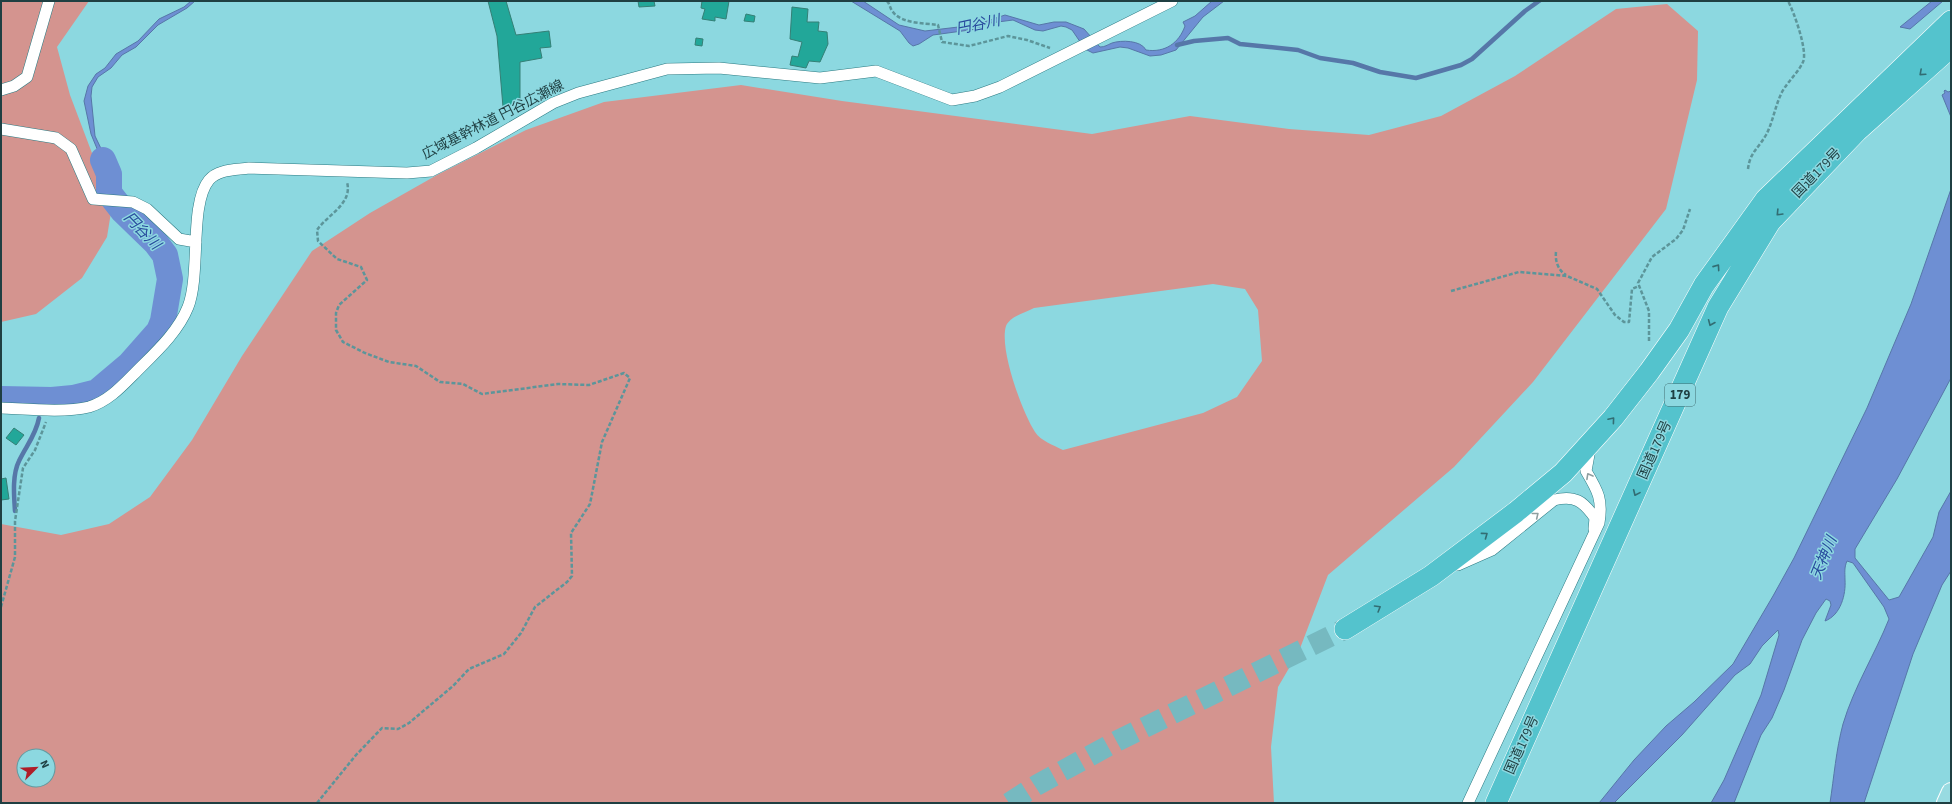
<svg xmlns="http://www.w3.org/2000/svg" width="1952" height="804" font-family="'Source Sans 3','Noto Sans JP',sans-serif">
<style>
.green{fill:#d4948f;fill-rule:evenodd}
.water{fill:#6e8fd3;stroke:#5677a8}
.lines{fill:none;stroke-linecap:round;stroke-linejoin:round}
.stream{stroke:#5677a8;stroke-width:4.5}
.river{stroke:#6e8fd3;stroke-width:26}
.building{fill:#22a799;stroke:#348076}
.highway-tunnel{stroke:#76b9c0;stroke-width:21;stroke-dasharray:21 10;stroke-linecap:butt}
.street-casing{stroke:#2b7a82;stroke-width:12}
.primary-casing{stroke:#fff;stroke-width:20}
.highway-casing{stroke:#fff;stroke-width:22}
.path{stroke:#5c959a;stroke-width:2.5;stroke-dasharray:4 2;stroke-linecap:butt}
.street{stroke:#fff;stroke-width:11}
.primary{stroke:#98dbe1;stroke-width:18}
.highway{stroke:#54c3cd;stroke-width:21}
.oneway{stroke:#326d73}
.oneway2{stroke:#8f9fa0}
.labels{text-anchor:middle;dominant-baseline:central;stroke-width:3;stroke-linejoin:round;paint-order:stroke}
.shield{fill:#8cd8e0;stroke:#406d71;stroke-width:1}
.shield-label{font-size:13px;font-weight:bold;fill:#1f3f42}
.street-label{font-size:14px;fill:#1f3f42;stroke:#8cd8e0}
.water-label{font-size:15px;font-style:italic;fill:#284b9d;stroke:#8cd8e0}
</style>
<rect width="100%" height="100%" fill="#8cd8e0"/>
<path class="green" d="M 1,1 L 89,1 L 57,47 L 70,95 L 112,206 L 107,237 L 82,278 L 36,314 L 1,322 Z
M 1667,4 L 1698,31 L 1697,80 L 1666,209 L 1533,382 L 1454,467 L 1328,575 L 1299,651 L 1278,687 L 1271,747 L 1274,803 L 1,803 L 1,524 L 61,535 L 109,524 L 150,497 L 192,440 L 242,356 L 312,251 L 370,213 L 437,175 L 526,130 L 604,102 L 741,85 L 842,101 L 1092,134 L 1190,116 L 1289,129 L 1369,135 L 1441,116 L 1515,76 L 1616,9 ZM 1213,284 L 1245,289 L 1258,310 L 1262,361 L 1237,397 L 1203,413 L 1063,450 C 1053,445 1041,441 1035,432 C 1022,412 999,349 1006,326 C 1010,316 1025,313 1034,308 ZM 24,756 L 48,756 L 48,780 L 24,780 Z"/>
<path class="water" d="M 191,1 L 195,1 L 187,8 L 158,25 L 136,47 L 122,55 L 111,68 L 98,77 L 92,87 L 91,96 L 95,136 L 107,161 L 111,187 L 111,193 L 108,193 L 107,173 L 91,134 L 84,101 L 88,86 L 96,74 L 105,68 L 116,54 L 138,41 L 159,19 L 184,7 Z
M 851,1 L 863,1 L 899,25 L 925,31 L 975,25 L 1005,15 L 1039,25 L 1054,22 L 1066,22 L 1084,29 L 1100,47 C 1105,47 1107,45 1112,43 C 1121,40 1141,40 1146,50 C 1165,53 1179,43 1185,26 L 1183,22 L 1195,16 L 1212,1 L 1224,1 L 1203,17 L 1176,50 L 1161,55 L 1150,56 L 1128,48 L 1120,47 L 1093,53 L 1085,49 L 1072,30 L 1066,27 L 1061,26 L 1043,31 L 1035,30 L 1013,20 L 990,23 L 977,29 L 933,35 L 919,44 L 913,46 L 909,43 L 900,31 Z
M 1932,1 L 1943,1 L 1910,29 L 1900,27 Z
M 1945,90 L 1948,92 L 1951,91 L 1951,117 L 1942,95 L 1945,93 L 1944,91 Z
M 1951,189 L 1951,378 L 1897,479 L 1855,549 L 1855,558 L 1889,600 L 1899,597 L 1933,537 L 1939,512 L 1951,491 L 1951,571 L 1942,585 L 1913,654 L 1864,803 L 1830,803 C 1834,777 1836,750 1843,724 C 1854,687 1875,654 1889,619 L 1884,607 L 1853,563 L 1847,561 C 1844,568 1845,572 1845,580 C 1846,594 1841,615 1825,621 L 1831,605 L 1830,601 L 1826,599 L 1816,613 L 1802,640 L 1784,690 L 1772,718 L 1761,735 L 1734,803 L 1711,803 L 1724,780 L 1761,695 L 1779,635 L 1778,630 L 1762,646 L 1750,664 L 1735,675 L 1682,735 L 1614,803 L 1599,803 L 1634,760 L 1666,726 L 1694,702 L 1733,664 L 1773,596 L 1794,558 L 1867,408 L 1911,304 Z"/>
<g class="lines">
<path class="stream" d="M 1177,45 L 1194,41 L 1228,38 L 1240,44 L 1298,50 L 1320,58 L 1353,63 L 1380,72 L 1416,78 L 1461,65 L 1472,59 L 1525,11 L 1539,1
M 15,511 C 14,496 12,475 19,461 C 26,446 36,435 39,418"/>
<path class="river" d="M 1,399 L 52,400 L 73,398 L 97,392 L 129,365 L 159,331 L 163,321 L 170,279 L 165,255 L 156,243 L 123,211 L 109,193 L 109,174 L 103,160"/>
</g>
<path class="building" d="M 488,1 L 506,1 L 516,35 L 549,31 L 551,47 L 540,48 L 542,58 L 520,62 L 520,105 L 503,107 L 497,36 Z
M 638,1 L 654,1 L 655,6 L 639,7 Z
M 702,1 L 729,1 L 726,19 L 715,17 L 715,21 L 702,19 L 705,9 L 701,8 Z
M 792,7 L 808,9 L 807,22 L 819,22 L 818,31 L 827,32 L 828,44 L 820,62 L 809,61 L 806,68 L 790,65 L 792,56 L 798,57 L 802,42 L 790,39 Z
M 746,14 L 755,16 L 754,22 L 744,21 Z
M 696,38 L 703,39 L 702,46 L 695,45 Z
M 14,428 L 24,435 L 16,445 L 6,438 Z
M 6,478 L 9,499 L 1,500 L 1,479 Z"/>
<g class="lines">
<path class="highway-tunnel" d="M 1009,803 L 1037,785 L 1117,741 L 1345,629"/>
<defs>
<path id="street" d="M 1,90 L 14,86 L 27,77 L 49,1
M 1,129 L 56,138 L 71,149 L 93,199 L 133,202 L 147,209 L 179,239 L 196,242
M 1,408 C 26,409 65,413 89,407 C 109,401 123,385 137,371 C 156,352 178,332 188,307 C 201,274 189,204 209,180 C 218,169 236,170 249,168 L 407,173 L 431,171 L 476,148 L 553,103 L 578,93 L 667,69 L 719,68 L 820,78 L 876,71 L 952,100 L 975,96 L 1000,87 L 1172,1
M 1458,565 L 1492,550 L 1554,500 C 1575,495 1583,501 1595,518 L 1594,529
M 1468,803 L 1599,523 C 1603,500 1598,491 1586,471 L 1590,449"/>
<path id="primary" d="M 1946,803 L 1951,792"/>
<path id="highway" d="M 1345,629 L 1431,576 L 1516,512 L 1563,473 L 1613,418 L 1649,372 L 1679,330 L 1704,285 L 1766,199 L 1951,21
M 1496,803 L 1718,307 L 1770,222 L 1857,131 L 1951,47"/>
</defs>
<use href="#street" class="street-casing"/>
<use href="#primary" class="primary-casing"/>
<use href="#highway" class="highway-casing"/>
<path class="path" d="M 887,1 C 890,4 890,9 893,12 C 902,24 925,23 938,25 L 942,42 L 969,46 L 1008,36 L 1027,40 L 1050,48
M 1748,169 C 1750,152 1758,149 1766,135 C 1773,122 1775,106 1782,92 C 1788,81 1798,73 1803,62 C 1808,51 1794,12 1788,1
M 1556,252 C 1555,261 1558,270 1566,275
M 1451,291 L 1519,272 L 1567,276 L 1597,289 L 1615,315 L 1624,322 L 1629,322 L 1632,289 L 1639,286
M 1649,341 L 1649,311 L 1638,283 L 1652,257 L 1676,239 L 1683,230 L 1690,209
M 1,607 L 15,557 L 15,521 L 23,468 L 35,450 L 46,422
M 317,803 L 356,755 L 382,728 L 398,729 L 409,723 L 453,686 L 469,669 L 504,654 L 521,633 L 535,607 L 567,582 L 572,576 L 571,533 L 590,504 L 602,442 L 630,378 L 624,373 L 589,385 L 558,384 L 482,394 L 463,384 L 440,382 L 416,366 L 389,362 L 365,353 L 343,342 L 336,330 L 336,313 L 339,305 L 367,280 L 361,267 L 337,259 L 318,241 L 317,230 C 327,215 353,204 347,182"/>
<use href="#street" class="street"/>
<use href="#primary" class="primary"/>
<use href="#highway" class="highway"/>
</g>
<defs><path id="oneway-chevron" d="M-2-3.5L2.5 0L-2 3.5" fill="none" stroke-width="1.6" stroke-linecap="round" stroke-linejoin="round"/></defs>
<g class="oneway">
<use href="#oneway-chevron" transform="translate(1922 73) rotate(138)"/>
<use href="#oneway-chevron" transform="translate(1779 213) rotate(134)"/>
<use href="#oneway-chevron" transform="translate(1717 267) rotate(-55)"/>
<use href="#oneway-chevron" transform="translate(1711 323) rotate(113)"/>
<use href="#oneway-chevron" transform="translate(1612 420) rotate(-50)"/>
<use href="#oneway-chevron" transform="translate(1636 493) rotate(114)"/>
<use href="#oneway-chevron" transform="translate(1485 535) rotate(-36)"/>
<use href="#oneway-chevron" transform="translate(1378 608) rotate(-31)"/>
</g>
<g class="oneway2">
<use href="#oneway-chevron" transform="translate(1589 476) rotate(-119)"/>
<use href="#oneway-chevron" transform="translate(1536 515) rotate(-39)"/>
</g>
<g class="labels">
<rect class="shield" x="1665" y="384" width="30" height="22" rx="3"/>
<g class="shield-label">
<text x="1680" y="395">179</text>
</g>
<g class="street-label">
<text transform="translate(493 120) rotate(-27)">広域基幹林道 円谷広瀬線</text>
<text transform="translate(1817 173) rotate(-46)">国道179号</text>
<text transform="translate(1655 450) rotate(-66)">国道179号</text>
<text transform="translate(1522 745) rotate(-66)">国道179号</text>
</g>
<g class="water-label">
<text transform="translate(978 25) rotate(-12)">円谷川</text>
<text transform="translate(142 231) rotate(46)">円谷川</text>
<text transform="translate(1824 558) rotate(-68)">天神川</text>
</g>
</g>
<rect width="1952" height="804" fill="none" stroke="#1f3f42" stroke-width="4"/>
<g transform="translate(36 768) rotate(66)"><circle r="19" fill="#8cd8e0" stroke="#609ba1"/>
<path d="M0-3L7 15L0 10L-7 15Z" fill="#af1d28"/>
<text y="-6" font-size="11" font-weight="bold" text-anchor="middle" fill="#1f3f42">N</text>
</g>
</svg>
